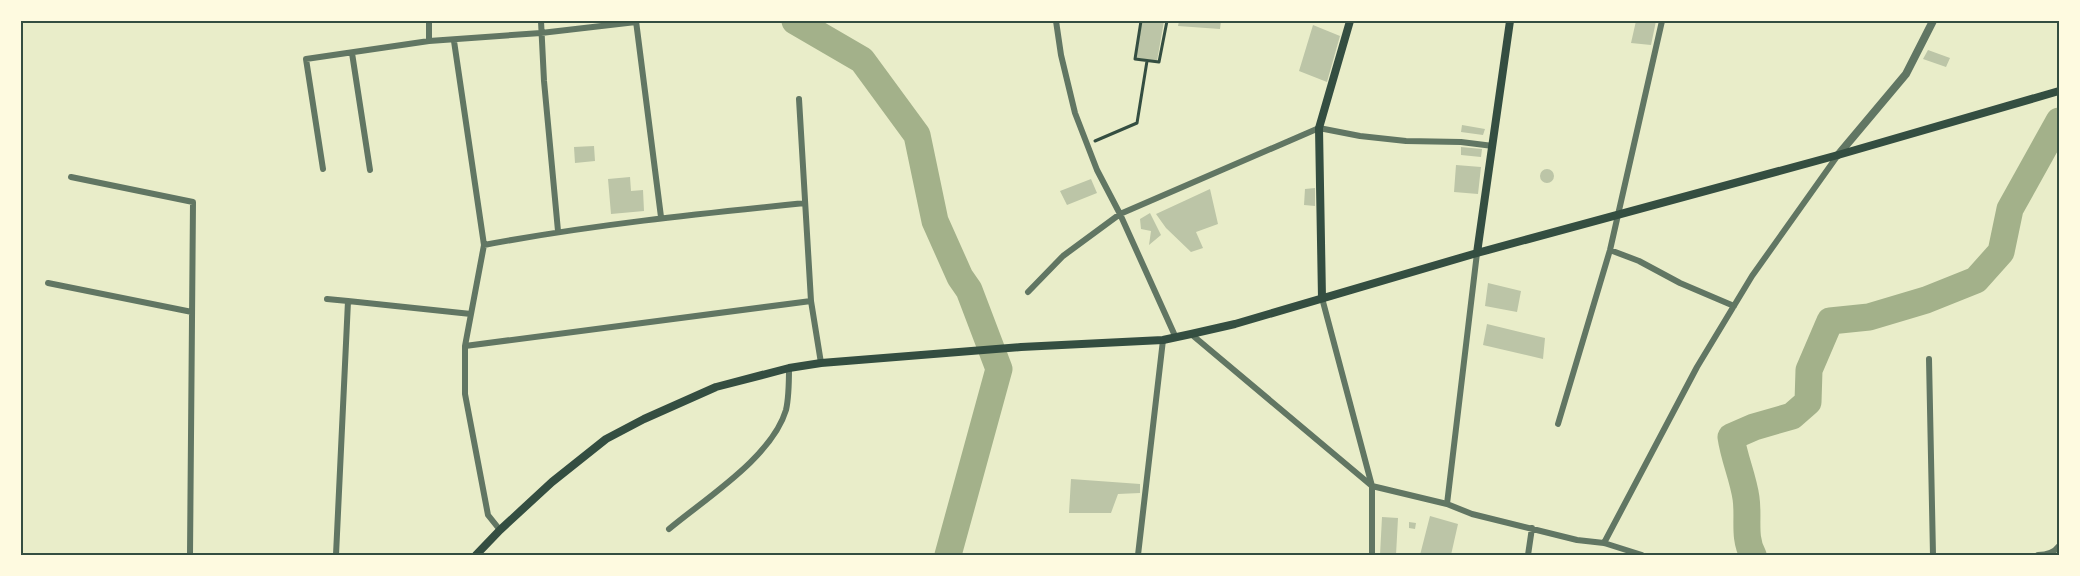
<svg xmlns="http://www.w3.org/2000/svg" width="2080" height="576" font-family="'PT Sans',sans-serif">
<style>
.lines{fill:none;stroke-linecap:round;stroke-linejoin:round}
.river{stroke:#a3b18a;stroke-width:27}
.building{fill:#bcc5a7}
.path{stroke:#344e41;stroke-width:3}
.minor{stroke:#617663;stroke-width:6}
.tertiary{stroke:#617663;stroke-width:8}
.secondary{stroke:#344e41;stroke-width:8}
.neatline{fill:none;stroke:#344e41;stroke-width:2}
</style>
<rect width="100%" height="100%" fill="#e9edc9"/>
<g class="lines">
<path class="river" d="M 795,21 L 862,60 L 917,135 L 935,221 L 960,277 L 969,290 L 999,369 L 948,555
M 1753,555 C 1743,537 1749,518 1746,498 C 1743,477 1734,458 1731,437 L 1754,427 L 1792,416 L 1808,402 L 1809,370 L 1830,321 L 1869,317 L 1926,300 L 1976,280 L 2001,252 L 2010,209 L 2059,121"/>
</g>
<path class="building" d="M 1142,21 L 1164,21 L 1157,61 L 1136,58 Z
M 1179,21 L 1221,21 L 1220,29 L 1178,26 Z
M 1636,21 L 1656,21 L 1651,45 L 1631,43 Z
M 1313,25 L 1340,36 L 1327,82 L 1299,71 Z
M 1928,50 L 1950,58 L 1946,67 L 1923,59 Z
M 1462,125 L 1485,129 L 1483,135 L 1461,132 Z
M 594,146 L 595,161 L 575,163 L 574,147 Z
M 1461,147 L 1482,149 L 1481,157 L 1461,155 Z
M 1456,165 L 1481,167 L 1478,194 L 1454,192 Z
M1540 176a7 7 0 1 1 14 0a7 7 0 1 1-14 0Z
M 630,177 L 631,191 L 643,190 L 644,211 L 611,214 L 608,179 Z
M 1091,179 L 1097,193 L 1067,205 L 1060,191 Z
M 1315,188 L 1315,206 L 1304,205 L 1305,189 Z
M 1210,189 L 1218,224 L 1196,232 L 1203,248 L 1191,252 L 1166,228 L 1156,214 Z
M 1150,213 L 1161,235 L 1149,245 L 1151,231 L 1141,229 L 1140,219 Z
M 1488,283 L 1521,291 L 1517,312 L 1485,306 Z
M 1487,324 L 1545,338 L 1543,359 L 1483,345 Z
M 1071,479 L 1140,484 L 1140,493 L 1118,494 L 1111,513 L 1069,513 Z
M 1430,516 L 1458,524 L 1451,555 L 1420,555 Z
M 1382,517 L 1398,518 L 1396,555 L 1380,555 Z
M 1409,522 L 1416,523 L 1415,529 L 1409,528 Z"/>
<g class="lines">
<path class="path" d="M 1141,21 L 1135,59 L 1159,62 L 1167,21
M 1095,141 L 1137,123 L 1147,61"/>
<path class="minor" d="M 429,21 L 429,41
M 541,21 L 544,81 L 558,231
M 636,21 L 661,217
M 1056,21 L 1061,55 L 1075,113 L 1097,170 L 1120,214 L 1176,338
M 454,41 L 484,245 L 465,346 L 465,394 L 488,515 L 500,530
M 352,53 L 370,170
M 799,99 L 811,301 L 821,363
M 323,169 L 306,59 L 429,41 L 541,33 L 636,22
M 71,177 L 193,202 L 190,555
M 484,245 C 590,225 697,214 805,203
M 1610,250 L 1639,261 L 1680,283 L 1734,306
M 48,283 L 192,312
M 1028,292 L 1063,256 L 1120,214 L 1319,128 L 1360,136 L 1406,141 L 1461,142 L 1493,146
M 1322,298 L 1372,486 L 1372,555
M 327,299 L 348,301
M 1191,334 L 1372,486 L 1447,504 L 1472,514 L 1577,540 L 1604,543 L 1642,555
M 465,346 L 811,301
M 1929,359 L 1933,555
M 1558,424 L 1610,250 L 1662,21
M 1447,504 L 1477,253
M 669,529 C 706,498 772,457 786,410 C 789,397 789,381 789,368
M 1604,543 L 1697,367 L 1752,276 L 1838,155
M 336,555 L 348,301 L 471,314
M 1138,555 L 1163,340
M 1528,555 L 1532,528
M 2038,555 C 2047,555 2054,553 2059,546"/>
<path class="tertiary" d="M 1838,155 L 1906,74 L 1933,21"/>
<path class="secondary" d="M 1477,253 L 1510,21
M 1322,298 L 1319,128 L 1350,21
M 476,555 L 500,530 L 552,482 L 606,439 L 644,419 L 716,387 L 789,368 L 821,363 L 1021,347 L 1163,340 L 1191,334 L 1235,324 L 1477,253 L 1838,155 L 2059,91"/>
</g>
<rect width="2080" height="576" fill="none" stroke="#fefae0" stroke-width="45"/>
<rect x="22" y="22" width="2036" height="532" class="neatline"/>
</svg>
